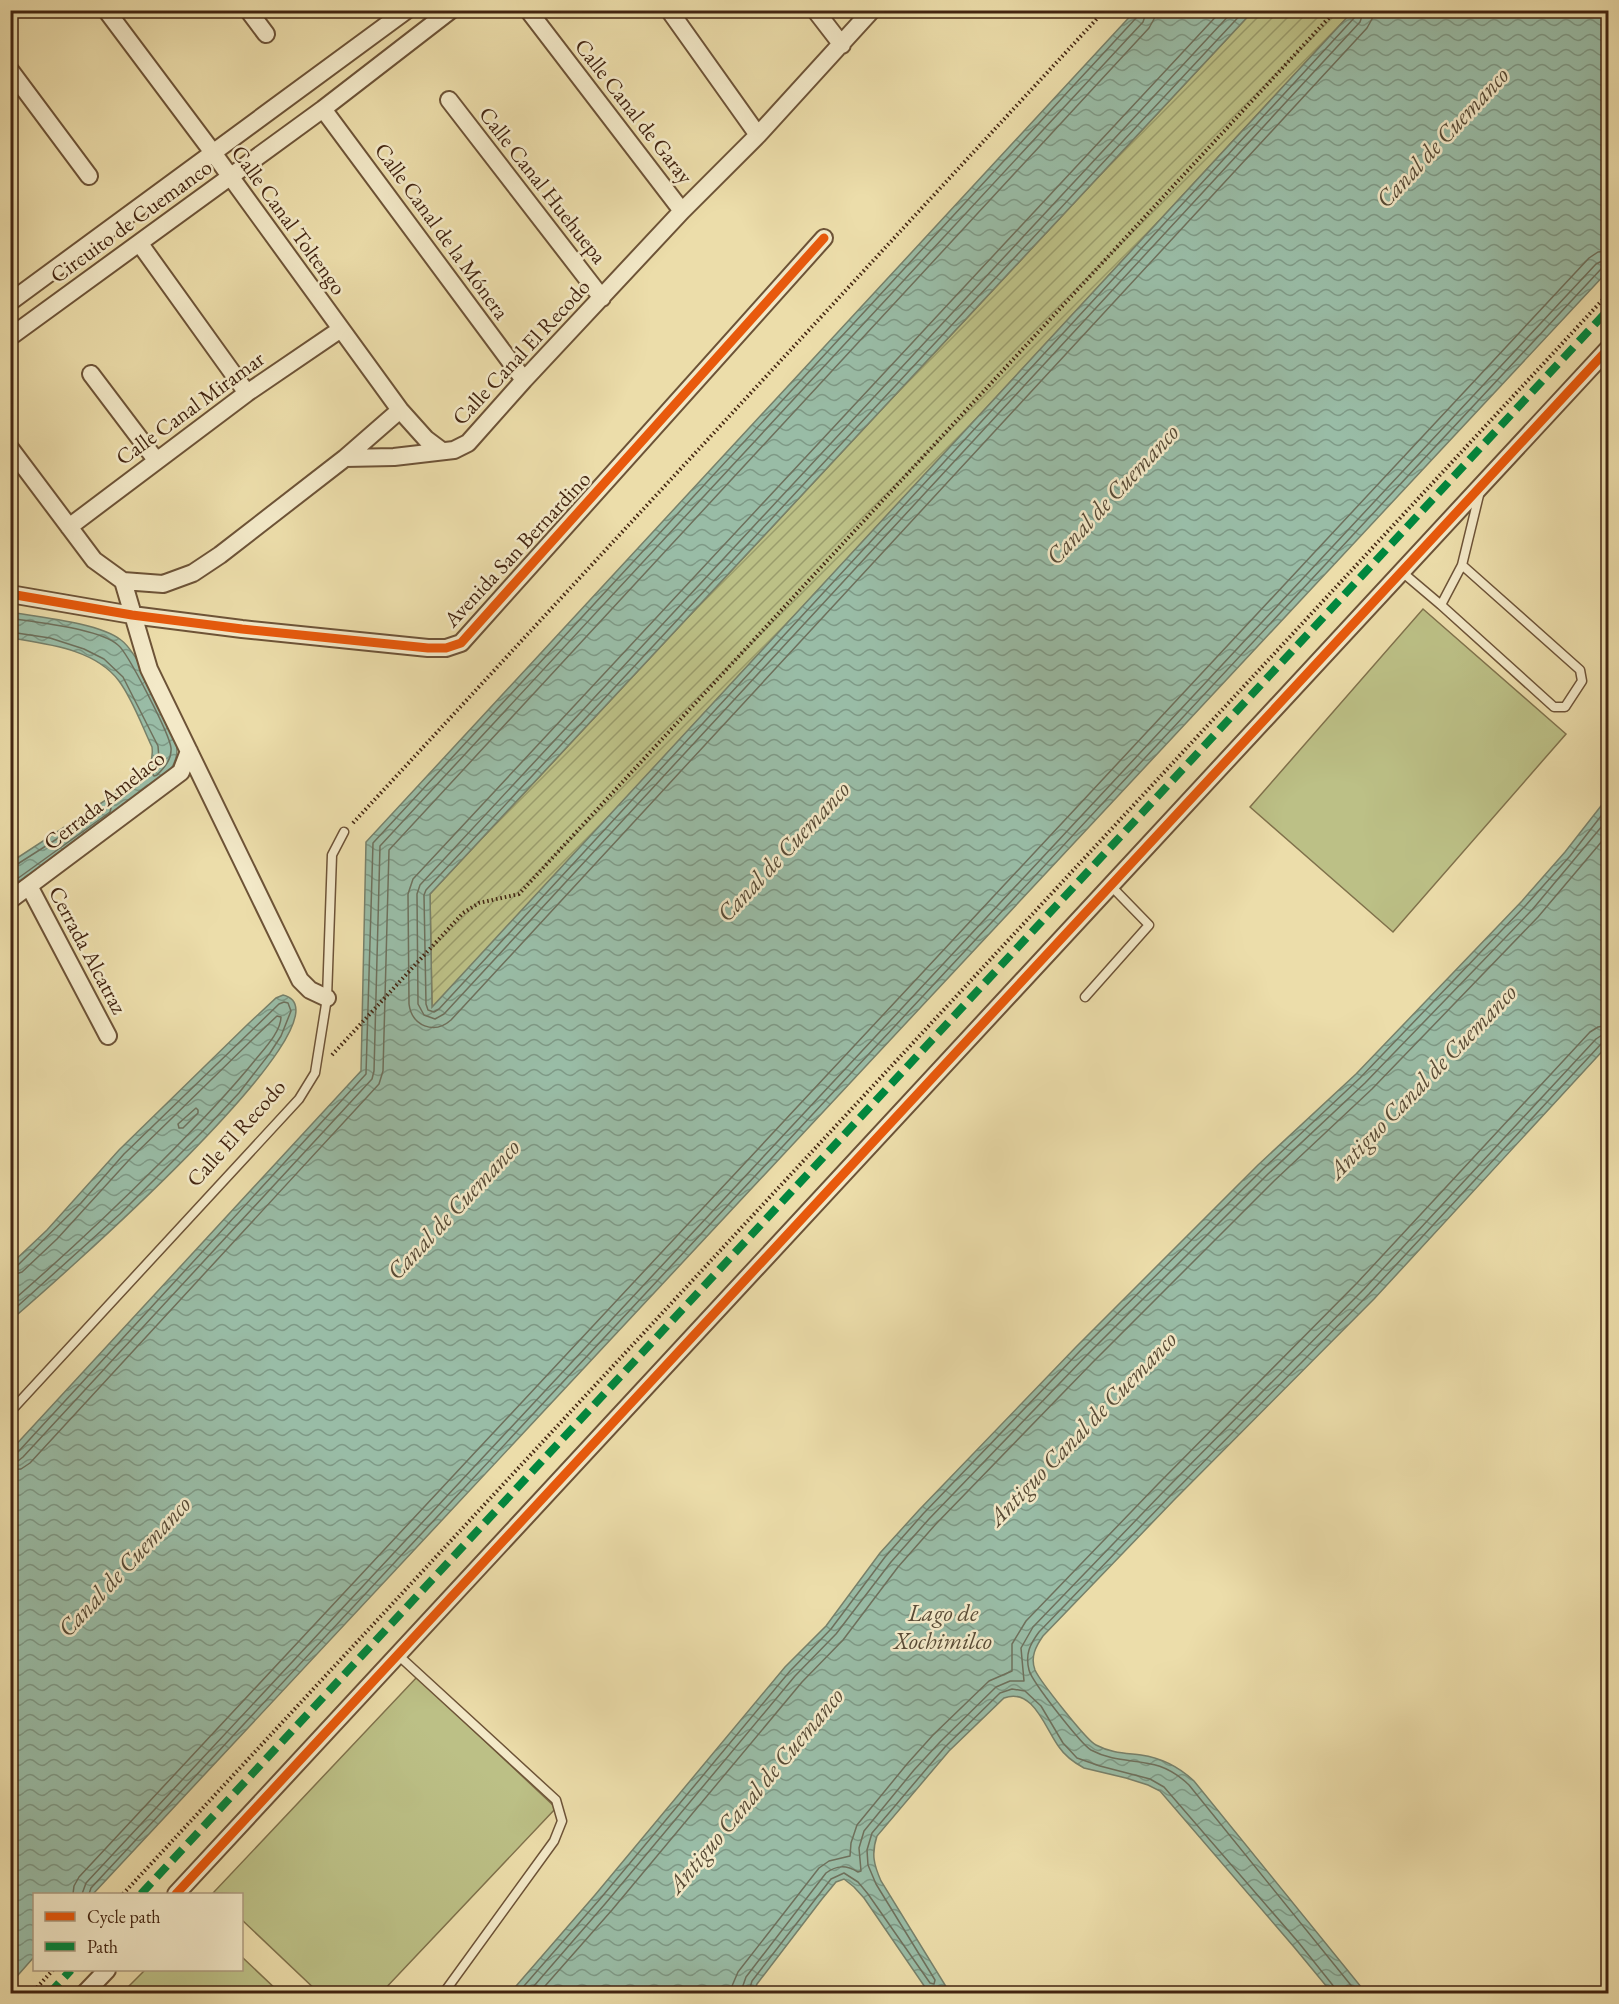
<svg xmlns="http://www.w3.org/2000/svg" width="1619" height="2004" font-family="'EB Garamond',serif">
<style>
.grass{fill:#bcc086;stroke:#80724c;stroke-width:1.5}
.garden{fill:url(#garden-furrows);stroke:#80724c;stroke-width:1.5}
.water{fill:url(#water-waves);stroke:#77806a;stroke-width:1.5}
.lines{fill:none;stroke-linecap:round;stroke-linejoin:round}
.shore{stroke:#6e705c;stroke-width:1.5}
.lane-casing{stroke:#6d5337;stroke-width:11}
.street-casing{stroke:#6d5337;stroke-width:20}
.path{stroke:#432511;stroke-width:4;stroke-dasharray:1.5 3;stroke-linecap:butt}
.lane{stroke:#f3e9c8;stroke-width:8}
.street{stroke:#f3e9c8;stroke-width:16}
.quiet{stroke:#00873e;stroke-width:8;stroke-dasharray:15 8;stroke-linecap:butt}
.cycleway-casing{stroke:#f3e9c8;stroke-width:13}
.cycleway{stroke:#e8590c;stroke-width:9}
.labels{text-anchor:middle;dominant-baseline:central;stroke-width:5;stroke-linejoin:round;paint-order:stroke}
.street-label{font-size:22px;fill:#432511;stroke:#f3e9c8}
.water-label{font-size:24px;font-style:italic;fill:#584b36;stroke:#f3e9c8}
</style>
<defs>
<pattern id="garden-furrows" width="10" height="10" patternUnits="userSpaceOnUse" patternTransform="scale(1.5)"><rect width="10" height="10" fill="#bcc086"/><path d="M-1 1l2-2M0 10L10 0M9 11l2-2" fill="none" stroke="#9a9c6c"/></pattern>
<pattern id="water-waves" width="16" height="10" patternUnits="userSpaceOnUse" patternTransform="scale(1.5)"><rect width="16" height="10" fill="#99bca6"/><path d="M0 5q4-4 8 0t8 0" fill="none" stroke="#7e9986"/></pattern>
</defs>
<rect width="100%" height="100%" fill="#ecddaa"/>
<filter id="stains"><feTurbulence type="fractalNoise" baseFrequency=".00333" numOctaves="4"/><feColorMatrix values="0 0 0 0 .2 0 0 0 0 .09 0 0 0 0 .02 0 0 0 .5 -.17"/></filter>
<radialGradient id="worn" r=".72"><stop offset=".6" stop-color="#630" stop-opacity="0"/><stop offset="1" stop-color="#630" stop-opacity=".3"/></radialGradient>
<path class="grass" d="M 1423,609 L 1566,734 L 1393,932 L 1250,807 Z
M 417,1677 L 556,1808 L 381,1993 L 319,1993 L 242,1920 L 242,1894 L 213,1893 Z
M 242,1957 L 280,1993 L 122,1993 L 145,1970 L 242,1970 Z"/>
<path class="garden" d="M 1253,11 L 1353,11 L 432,1008 L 430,894 Z"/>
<path class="water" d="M 1135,11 L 1253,11 L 430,894 L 432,1007 L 1353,11 L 1608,11 L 1608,271 L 93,1894 L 34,1894 L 34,1957 L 11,1983 L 11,1450 L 361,1071 L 366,842 Z
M 10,612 C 39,617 100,623 121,640 C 140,654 165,717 176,741 C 178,752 177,759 171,769 L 11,892 L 11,862 L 135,781 C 147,770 154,764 152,747 C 142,726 133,700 119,681 C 95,649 47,644 11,638 Z
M 1608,797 L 1608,1045 L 1374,1299 L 1175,1499 L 1043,1636 C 1036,1646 1030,1657 1035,1670 C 1040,1681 1086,1740 1096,1745 C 1111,1753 1125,1753 1141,1755 C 1162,1758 1178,1766 1194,1781 L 1366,1993 L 1332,1993 L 1294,1947 L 1160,1791 L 1148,1785 L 1126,1778 L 1084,1768 C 1073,1762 1065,1756 1059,1747 C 1045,1728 1033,1687 1004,1698 L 949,1751 L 877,1836 C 871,1854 874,1865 881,1881 L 950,1993 L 929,1993 L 864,1898 L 854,1887 L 844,1879 L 836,1882 L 822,1899 L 757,1984 L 753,1993 L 510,1993 L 595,1895 L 785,1667 L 826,1626 L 880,1553 L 919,1510 L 1076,1347 L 1258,1165 L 1356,1074 L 1522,901 L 1565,852 Z
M 283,995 C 364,1014 39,1296 11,1320 L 11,1264 L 47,1230 L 119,1150 L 248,1024 L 276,998 Z"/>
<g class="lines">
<path class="shore" d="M 1222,10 L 413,879 L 408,894 L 409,1004 C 412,1026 434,1035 451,1020 L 1367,28 L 1372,19 L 1373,10
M 1234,10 L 420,885 L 417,894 L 418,1004 L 424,1015 L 435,1019 L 444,1014 L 1360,22 L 1364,10
M 1245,10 L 426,890 L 424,895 L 426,1004 L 428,1010 L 434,1012 L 439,1009 L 1355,17 L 1357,10
M 10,618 C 37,623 98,628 118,645 C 128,653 170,735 171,748 C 172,759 165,767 157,775 L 154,776 L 152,773 L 159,759 L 158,746 L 123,677 L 104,659 L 84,649 L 50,638 L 10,632
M 10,866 L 16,865 L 107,807 L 111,808 L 110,812 L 10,884
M 196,1108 L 198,1110 L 198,1113 L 183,1128 L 179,1128 L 178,1124 Z
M 10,1268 L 17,1266 L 81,1203 L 124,1154 L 279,1004 L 284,1002 L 288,1003 L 291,1011 L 281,1036 L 270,1053 L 239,1093 L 207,1127 L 120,1214 L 10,1313
M 10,1276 L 22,1272 L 57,1239 L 129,1160 L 258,1034 L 277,1016 L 281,1017 C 281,1031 265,1048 256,1059 C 226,1096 194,1129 160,1163 C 112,1211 62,1258 10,1303
M 10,1454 L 18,1452 L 366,1074 L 373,843 L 1137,17 L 1139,10
M 10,1461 L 18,1461 L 23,1457 L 372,1079 L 374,1071 L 380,846 L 1143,22 L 1147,10
M 10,1470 L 21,1469 L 30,1463 L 379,1084 L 383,1071 L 389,850 L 1149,28 L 1154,19 L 1156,10
M 73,1894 L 74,1886 L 79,1877 L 1589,258 L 1598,252 L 1608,251
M 82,1894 L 86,1883 L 1596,264 L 1602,261 L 1608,260
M 89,1894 L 91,1888 L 1601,269 L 1608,267
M 517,1994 L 600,1899 L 790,1671 L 831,1629 L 885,1557 L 923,1514 L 1080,1351 L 1263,1169 L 1360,1078 L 1526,905 L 1570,856 L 1608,807
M 527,1994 L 605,1904 L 795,1676 L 836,1634 L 891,1562 L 929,1519 L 1085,1357 L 1268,1174 L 1365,1083 L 1532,910 L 1608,819
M 538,1994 L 612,1910 L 802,1682 L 843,1640 L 898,1567 L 935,1525 L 1092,1363 L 1274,1181 L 1372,1089 L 1538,917 L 1608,834
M 731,1994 L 732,1986 L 738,1972 L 819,1868 L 829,1861 L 850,1856 L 851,1843 L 857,1825 L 907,1764 L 933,1735 L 989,1681 L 1012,1671 L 1012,1644 L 1026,1621 L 1159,1483 L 1357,1283 L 1590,1032 L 1598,1027 L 1608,1025
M 740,1994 L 746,1977 L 826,1873 C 837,1865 846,1865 858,1872 L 861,1871 L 859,1848 L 864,1831 L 914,1770 L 940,1742 L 996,1687 L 1010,1681 L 1024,1681 L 1021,1648 L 1033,1627 L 1165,1490 L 1364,1289 L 1596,1039 L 1602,1035 L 1608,1034
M 748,1994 L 752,1981 L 831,1879 L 844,1873 L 858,1882 L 868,1894 L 930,1983 L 934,1984 L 935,1980 L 876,1884 L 868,1865 L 867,1850 L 872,1833 L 945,1747 L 1000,1693 L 1012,1689 L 1025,1691 L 1041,1706 L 1063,1743 L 1077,1758 L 1100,1766 L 1150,1779 L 1164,1787 L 1299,1943 L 1335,1988 L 1336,1994
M 1358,1994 L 1189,1785 C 1154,1751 1126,1769 1091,1750 C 1081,1744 1032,1682 1029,1670 C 1025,1654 1030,1644 1039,1632 L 1171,1495 L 1369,1294 L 1601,1044 L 1608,1042"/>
<defs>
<path id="lane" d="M 1462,565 L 1580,670 L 1582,681 L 1565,707 L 1554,707 L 1441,605 L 1462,565 L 1480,491
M 1402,572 L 1441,605
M 1085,997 L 1149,925 L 1111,886
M 10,1412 L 299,1099 L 315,1073 L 327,998 L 332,855 L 344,832
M 398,1655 L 556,1800 L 562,1821 L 554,1841 L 443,1994"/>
<path id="street" d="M 106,10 L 214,154 L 400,410 L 426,439 L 442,451
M 248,10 L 266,34
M 528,10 L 682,211
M 669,10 L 758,135
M 815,10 L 842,45
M 10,70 L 89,176
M 449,100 L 602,298
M 323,109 L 524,380
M 140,244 L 247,393
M 10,302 L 407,10
M 10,337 L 323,109 L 451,10
M 91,374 L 156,460
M 10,448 L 94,560 L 123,581 L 149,669 L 300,980 L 310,990 L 327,998
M 345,458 L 400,410
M 69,527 L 247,393 L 341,329
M 123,581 L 163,584 L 193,573 L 220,555 L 345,458 L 394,457 L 454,450 L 468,443 L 524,380 L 682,211 L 758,135 L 872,10
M 10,594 L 132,615 L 242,629 L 428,648 L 446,648 L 461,643 L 824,238
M 29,886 L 108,1036
M 10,900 L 181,772 L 189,751
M 176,1894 L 1608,349
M 84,1994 L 107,1970"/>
</defs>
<use href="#lane" class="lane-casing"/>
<use href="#street" class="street-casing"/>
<path class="path" d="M 353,823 L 1105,10
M 332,1055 L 463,913 L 479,903 L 519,894 L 1336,10
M 123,1894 L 1608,294
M 31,1994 L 53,1970"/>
<use href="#lane" class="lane"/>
<use href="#street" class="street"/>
<path class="quiet" d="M 141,1894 L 1608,310
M 49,1994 L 71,1970"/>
<defs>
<path id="cycleway" d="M 10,594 L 132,615 L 242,629 L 428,648 L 446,648 L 461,643 L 824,238
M 176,1894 L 1608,349"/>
</defs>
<use href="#cycleway" class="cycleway-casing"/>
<use href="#cycleway" class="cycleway"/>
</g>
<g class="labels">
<g class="street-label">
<text transform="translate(634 111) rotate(52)">Calle Canal de Garay</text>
<text transform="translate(543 185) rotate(52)">Calle Canal Huehuepa</text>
<text transform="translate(289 220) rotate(54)">Calle Canal Toltengo</text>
<text transform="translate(131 221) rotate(-36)">Circuito de Cuemanco</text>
<text transform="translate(442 231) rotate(54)">Calle Canal de la Mónera</text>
<text transform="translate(521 352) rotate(-47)">Calle Canal El Recodo</text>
<text transform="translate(190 408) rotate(-36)">Calle Canal Miramar</text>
<text transform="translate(517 549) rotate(-47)">Avenida San Bernardino</text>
<text transform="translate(104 800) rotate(-38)">Cerrada Amelaco</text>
<text transform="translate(88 950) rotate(62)">Cerrada Alcatraz</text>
<text transform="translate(236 1133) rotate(-48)">Calle El Recodo</text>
</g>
<g class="water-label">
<text transform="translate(1442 137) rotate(-47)">Canal de Cuemanco</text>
<text transform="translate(1112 494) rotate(-47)">Canal de Cuemanco</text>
<text transform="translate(783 851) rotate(-47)">Canal de Cuemanco</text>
<text transform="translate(1422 1081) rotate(-46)">Antiguo Canal de Cuemanco</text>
<text transform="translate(453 1209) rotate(-47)">Canal de Cuemanco</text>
<text transform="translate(1082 1428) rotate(-46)">Antiguo Canal de Cuemanco</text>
<text transform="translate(124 1566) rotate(-47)">Canal de Cuemanco</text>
<text x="943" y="1612">Lago de<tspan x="943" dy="28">Xochimilco</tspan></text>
<text transform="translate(755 1790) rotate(-50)">Antiguo Canal de Cuemanco</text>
</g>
</g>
<rect width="1619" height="2004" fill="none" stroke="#ecddaa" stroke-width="36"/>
<rect x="12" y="12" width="1595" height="1980" fill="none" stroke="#432511" stroke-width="3"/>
<rect x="18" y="18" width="1583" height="1968" fill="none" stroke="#432511" stroke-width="1.5"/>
<rect x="33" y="1893" width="210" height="78" fill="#f3e9c8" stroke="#ad9b7f" stroke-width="1.5"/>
<rect x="45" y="1912" width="30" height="9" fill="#e8590c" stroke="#ad9b7f" stroke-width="1.5"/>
<text x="87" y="1923" font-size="18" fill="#432511">Cycle path</text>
<rect x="45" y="1942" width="30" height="9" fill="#00873e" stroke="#ad9b7f" stroke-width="1.5"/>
<text x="87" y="1953" font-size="18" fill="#432511">Path</text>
<rect width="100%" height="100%" filter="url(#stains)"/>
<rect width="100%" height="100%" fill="url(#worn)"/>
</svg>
